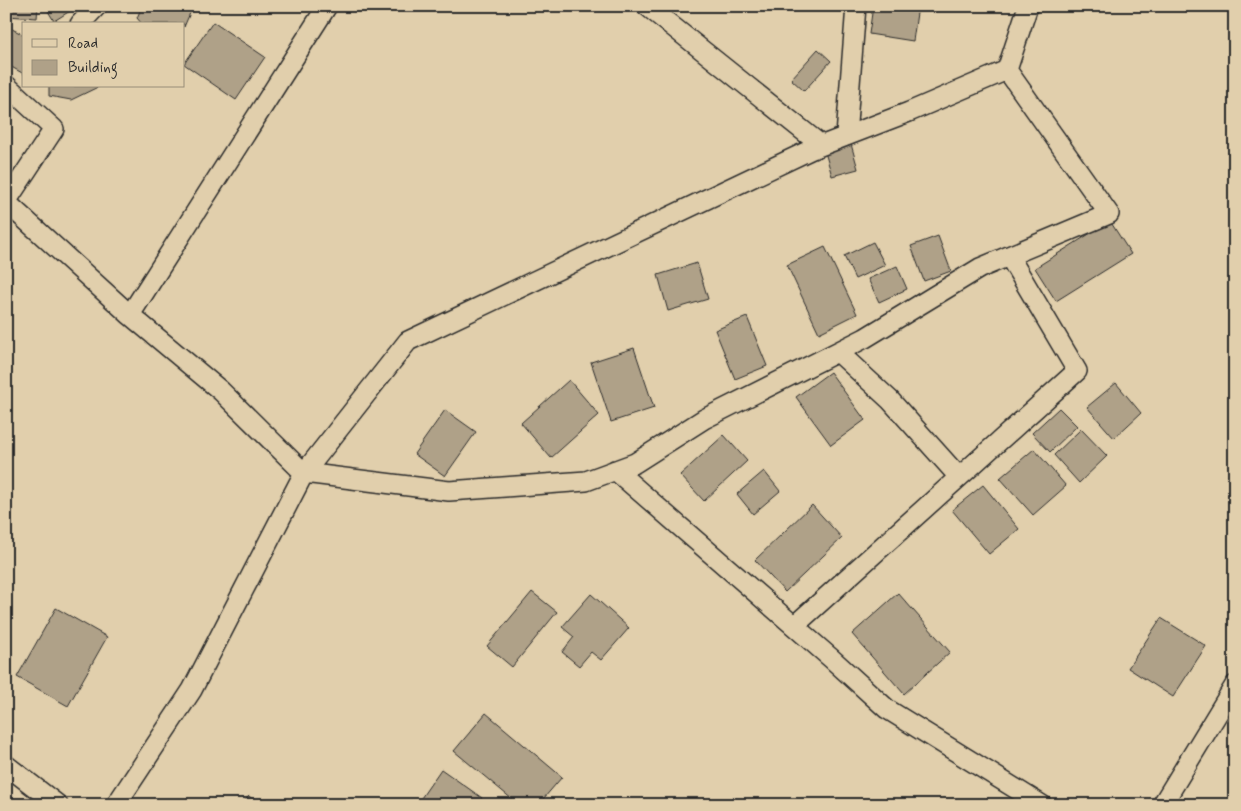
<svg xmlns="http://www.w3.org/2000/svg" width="1241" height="811" font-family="Mynerve,sans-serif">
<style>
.building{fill:#afa188;stroke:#2b2b2b}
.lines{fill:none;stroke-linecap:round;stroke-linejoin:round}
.street-casing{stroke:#2b2b2b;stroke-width:22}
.street{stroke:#e1cfac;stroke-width:19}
</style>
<rect width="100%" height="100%" fill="#e1cfac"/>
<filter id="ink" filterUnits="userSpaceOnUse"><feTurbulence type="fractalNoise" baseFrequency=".02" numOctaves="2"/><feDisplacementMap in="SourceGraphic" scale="10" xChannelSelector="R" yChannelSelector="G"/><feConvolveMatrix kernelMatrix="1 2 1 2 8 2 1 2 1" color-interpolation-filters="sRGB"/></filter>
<g filter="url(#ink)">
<path class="building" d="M 6,6 L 38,6 L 37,18 L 6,16 Z
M 45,6 L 78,6 L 54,21 Z
M 142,6 L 193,6 L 184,27 L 184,24 L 142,24 L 137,18 Z
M 873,6 L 918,6 L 913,41 L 869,34 Z
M 213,22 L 265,57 L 236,100 L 184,64 Z
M 6,26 L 24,35 L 24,74 L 6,64 Z
M 818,49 L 831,61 L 804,91 L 791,79 Z
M 49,86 L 100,86 L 71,100 L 49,96 Z
M 851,144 L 858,169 L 832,176 L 825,152 Z
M 1110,221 L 1131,254 L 1056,301 L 1035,268 Z
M 938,236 L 951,271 L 924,281 L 911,246 Z
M 873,242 L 885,265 L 855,279 L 844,256 Z
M 825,247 L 857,314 L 819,333 L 787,265 Z
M 697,263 L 708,299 L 668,311 L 658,275 Z
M 897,266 L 907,289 L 879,302 L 868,279 Z
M 747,317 L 767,366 L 735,379 L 715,330 Z
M 634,348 L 654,408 L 611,422 L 591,362 Z
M 830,372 L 865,420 L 831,445 L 796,397 Z
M 569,380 L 599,415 L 551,458 L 521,423 Z
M 1116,383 L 1141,413 L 1114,438 L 1087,407 Z
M 1059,408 L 1077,426 L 1050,452 L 1032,433 Z
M 445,410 L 476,432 L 445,476 L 414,454 Z
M 1081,429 L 1107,456 L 1079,483 L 1054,455 Z
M 724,435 L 747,461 L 704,501 L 680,475 Z
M 1034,449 L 1066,486 L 1033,515 L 1000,478 Z
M 764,471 L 780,491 L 753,514 L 737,494 Z
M 983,485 L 1019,529 L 989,554 L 952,510 Z
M 812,505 L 842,538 L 785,592 L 755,560 Z
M 532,592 L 557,612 L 512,667 L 487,646 Z
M 898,593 L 950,652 L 904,694 L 852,634 Z
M 591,594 L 629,628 L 601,660 L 591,652 L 579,666 L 562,652 L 574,637 L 562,627 Z
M 56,608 L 107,637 L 68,706 L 17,677 Z
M 1161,618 L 1206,646 L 1173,697 L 1128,668 Z
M 486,713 L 562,777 L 538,805 L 519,805 L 454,751 Z
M 441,769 L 482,798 L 477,805 L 419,805 L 417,804 Z
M 249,796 L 259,805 L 241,805 Z"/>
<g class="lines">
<defs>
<path id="street" d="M 647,6 L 821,145
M 80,24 L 97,6
M 6,85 L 54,129 L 6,202
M 846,136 L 856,6
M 6,202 L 130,315 L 221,391 L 304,473 L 449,491 L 586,481 L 635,463 L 704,419 L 865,338 L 980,268 L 1109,214 L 1007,70
M 130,315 L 327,6
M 838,352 L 890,400 L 959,477
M 615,470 L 832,659 L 887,709 L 1042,805
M 794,626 L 1077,371 L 1009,256
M 6,765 L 58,805
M 116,805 L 192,690 L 304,473 L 408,341 L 810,150 L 909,112 L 1007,70 L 1028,6
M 1162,805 L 1235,685"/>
</defs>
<use href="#street" class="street-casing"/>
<use href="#street" class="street"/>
</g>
</g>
<rect width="1241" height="811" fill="none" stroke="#e1cfac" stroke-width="25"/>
<rect x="12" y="12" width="1216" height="786" fill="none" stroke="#2b2b2b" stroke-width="2" filter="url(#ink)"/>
<rect x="22" y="22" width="162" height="65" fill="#e1cfac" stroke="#988d78"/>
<rect x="32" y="39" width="25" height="8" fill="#e1cfac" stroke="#988d78"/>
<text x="68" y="48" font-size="15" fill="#2b2b2b">Road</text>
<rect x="32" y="60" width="25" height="15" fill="#afa188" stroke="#988d78"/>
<text x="68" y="72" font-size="15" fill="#2b2b2b">Building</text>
</svg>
